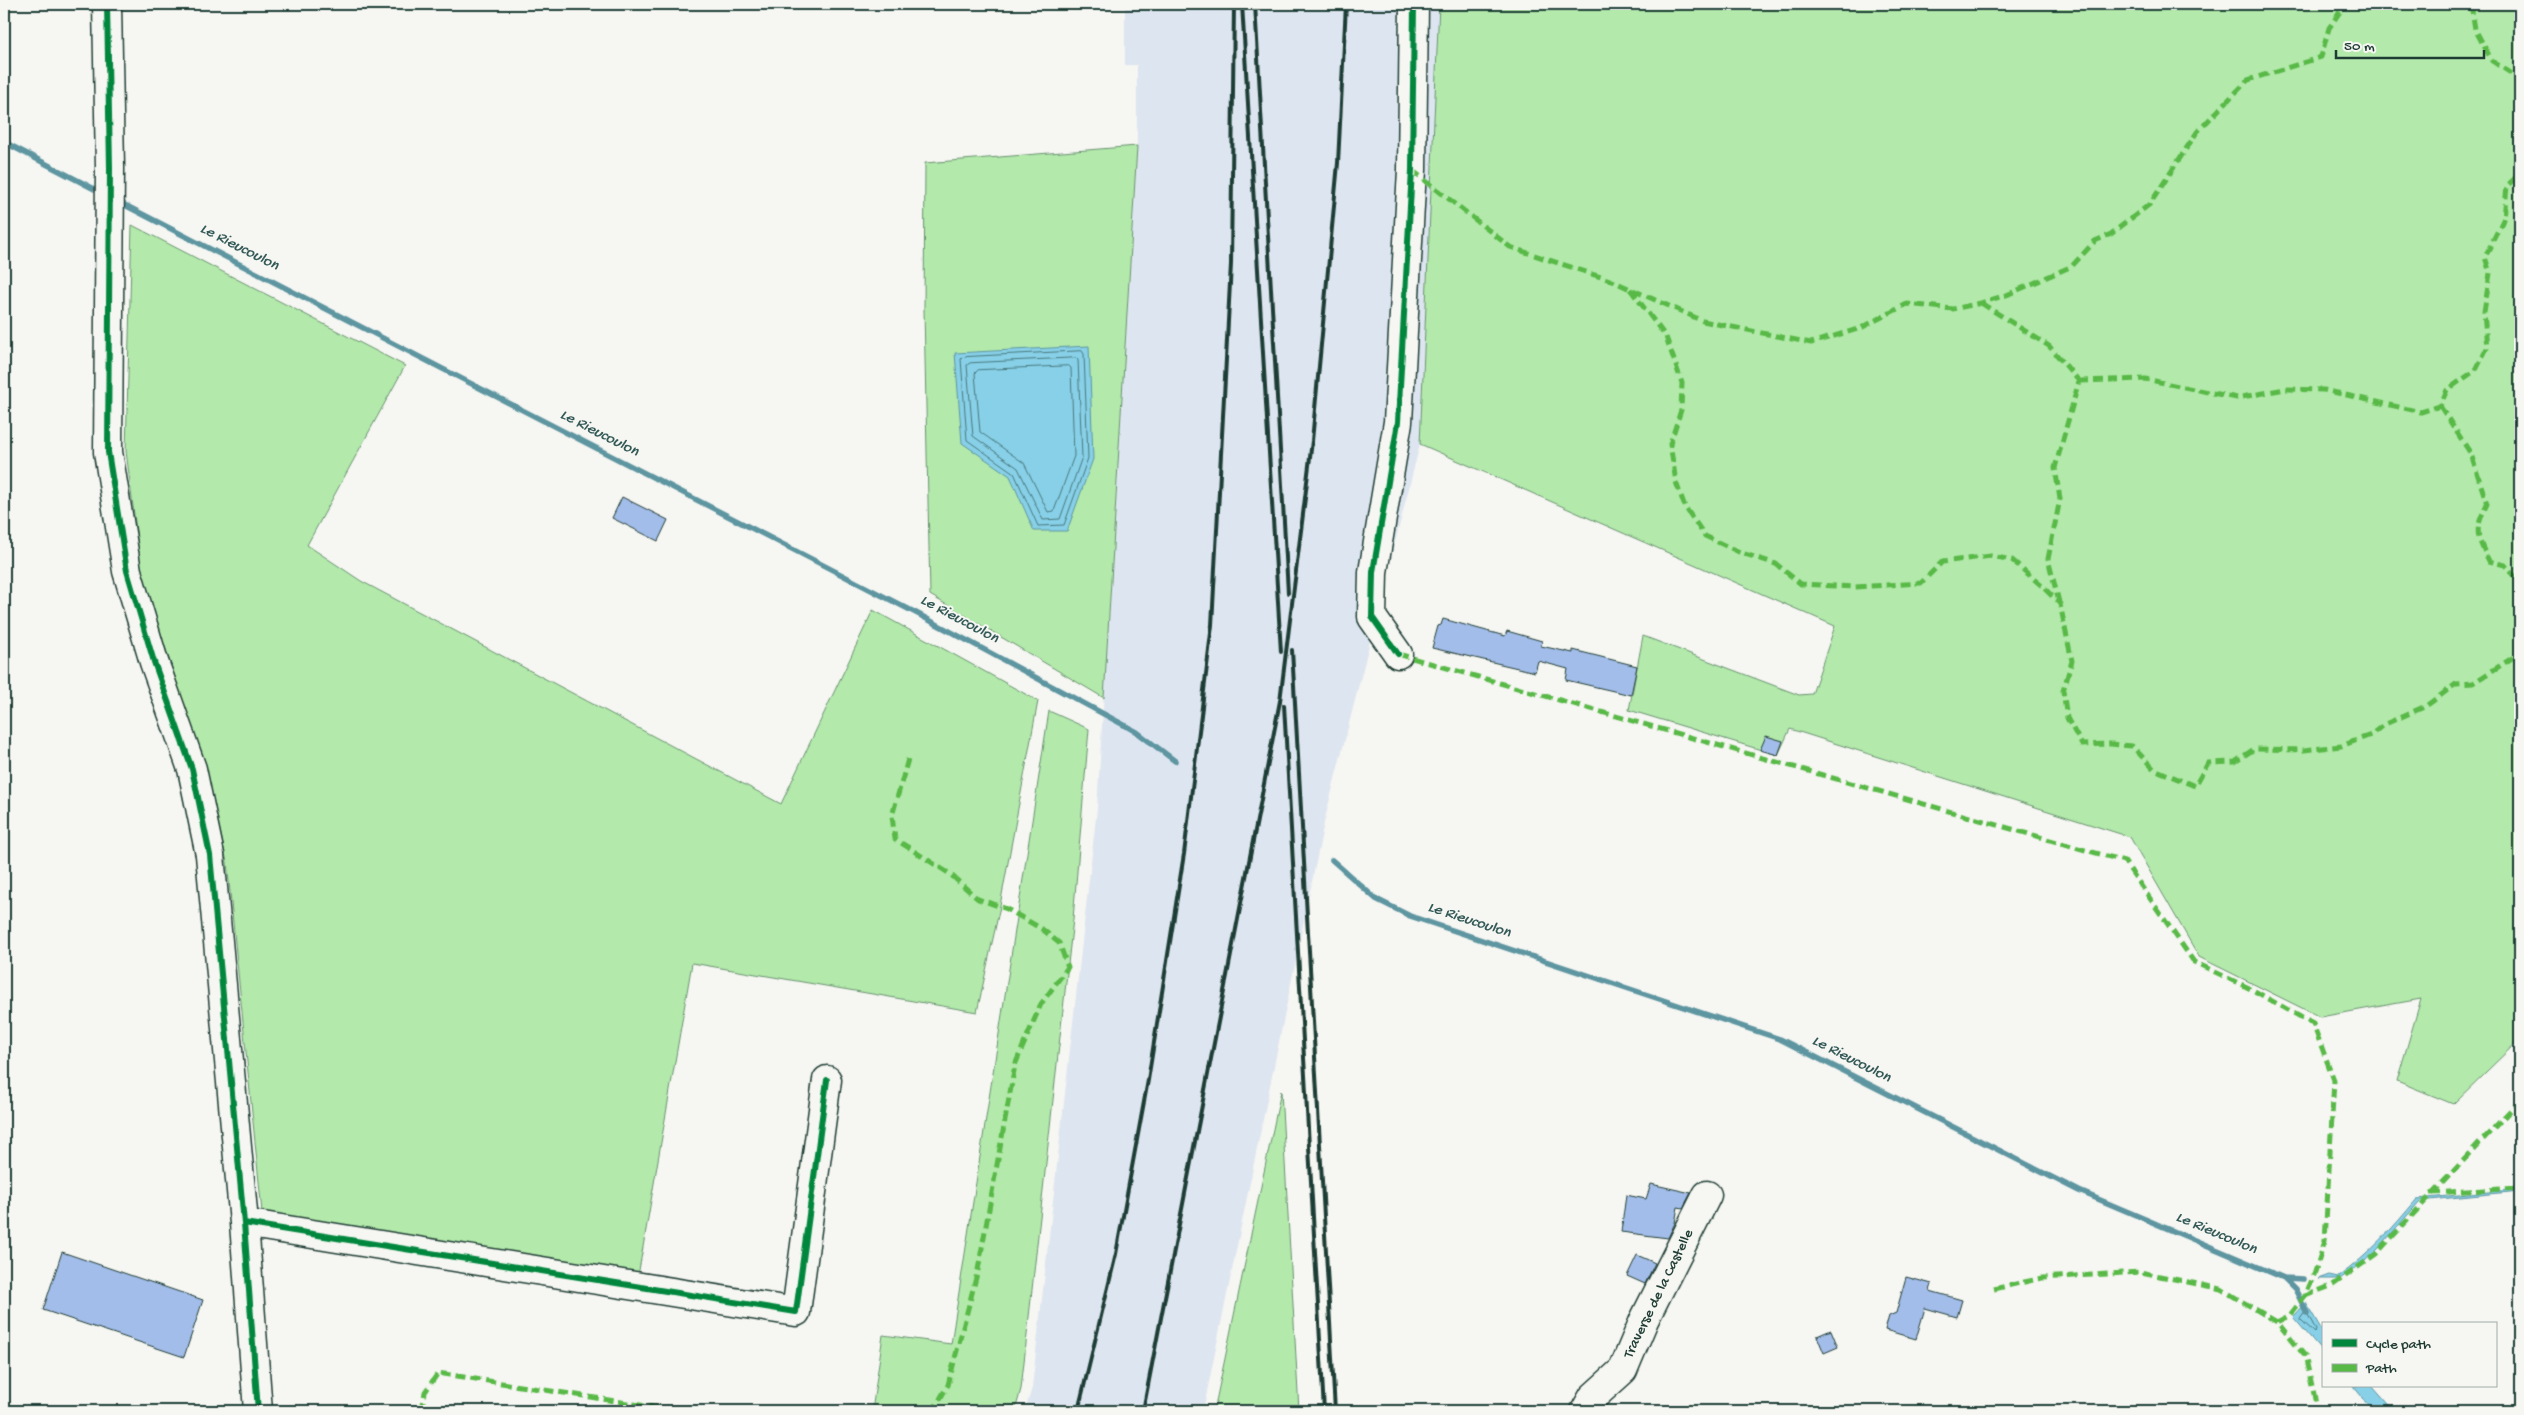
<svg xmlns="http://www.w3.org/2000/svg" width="2524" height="1415" font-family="'Gochi Hand',sans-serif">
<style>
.built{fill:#dde5f0}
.green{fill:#b3e9ab;stroke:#699370}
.water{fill:#87d0e8;stroke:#5d95a0}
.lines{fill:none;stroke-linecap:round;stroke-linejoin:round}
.shore{stroke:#49787c;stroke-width:1}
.stream{stroke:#5d95a0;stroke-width:5.5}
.building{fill:#a3bdea;stroke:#1f3d34}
.minor-casing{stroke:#1f3d34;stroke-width:31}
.minor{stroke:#f6f6f2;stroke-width:28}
.rail{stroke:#1f3d34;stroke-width:4}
.quiet{stroke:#58b947;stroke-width:5;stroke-dasharray:10 5;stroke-linecap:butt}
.cycleway-casing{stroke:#f6f6f2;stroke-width:9}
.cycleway{stroke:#00873e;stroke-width:6}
.labels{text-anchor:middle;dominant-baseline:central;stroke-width:4;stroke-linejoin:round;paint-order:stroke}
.street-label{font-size:15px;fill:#1f3d34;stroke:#f6f6f2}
.water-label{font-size:16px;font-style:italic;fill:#345a58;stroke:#f6f6f2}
</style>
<rect width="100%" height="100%" fill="#f6f6f2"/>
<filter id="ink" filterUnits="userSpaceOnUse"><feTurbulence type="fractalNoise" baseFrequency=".02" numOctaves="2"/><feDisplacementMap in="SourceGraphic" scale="10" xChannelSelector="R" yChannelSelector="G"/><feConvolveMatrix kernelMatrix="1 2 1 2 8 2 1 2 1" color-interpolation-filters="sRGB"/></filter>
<g filter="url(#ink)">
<path class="built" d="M 1125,4 L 1439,4 L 1420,444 L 1325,818 L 1203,1411 L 1025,1411 L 1032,1388 L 1097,809 L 1137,146 L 1137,65 L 1125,65 Z"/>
<path class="green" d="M 1439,4 L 2520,4 L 2520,1039 L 2453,1104 L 2397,1081 L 2421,999 L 2320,1017 L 2199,957 L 2130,837 L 1790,729 L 1778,755 L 1629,710 L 1643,636 L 1799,695 L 1812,694 L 1835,626 L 1420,444 Z
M 1137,146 L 1104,698 L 930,595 L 924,310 L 925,163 Z
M 132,225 L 405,366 L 307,545 L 361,581 L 781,804 L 873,610 L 1038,701 L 999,911 L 977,1012 L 692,963 L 638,1276 L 262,1212 L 227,862 L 206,770 L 142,578 L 126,451 Z
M 1049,711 L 1089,729 L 1073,919 L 1021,1389 L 1015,1411 L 872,1411 L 883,1335 L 951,1344 Z
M 1281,1091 L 1299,1411 L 1214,1411 Z"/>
<path class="water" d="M 1089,346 L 1093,459 L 1067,531 L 1034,531 L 1010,476 L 962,443 L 955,353 Z
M 2520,1189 L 2520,1191 L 2420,1201 L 2378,1249 L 2365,1261 L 2340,1279 L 2318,1279 L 2329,1275 L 2338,1277 C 2371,1253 2391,1230 2417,1199 Z
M 2306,1303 L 2323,1332 L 2323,1352 L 2293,1317 Z
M 2353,1386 L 2371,1386 L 2393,1411 L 2374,1411 Z"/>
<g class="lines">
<path class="shore" d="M 1082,351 L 1084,354 L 1088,458 L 1064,525 L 1038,526 L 1014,473 L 967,440 L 961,359 L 963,357 Z
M 1076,358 L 1078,360 L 1082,457 L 1060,519 L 1043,520 L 1018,468 L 973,436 L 967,365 L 970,363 Z
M 1069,366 L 1071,368 L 1074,456 L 1054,511 L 1048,512 L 1024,463 L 980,432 L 975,373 L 978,370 Z
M 2304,1313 L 2307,1313 L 2316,1330 L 2315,1333 L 2300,1319 Z"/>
<path class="stream" d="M 4,142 L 102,193
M 117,201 L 916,613 L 1137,732 L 1175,761
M 1332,860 L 1376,899 L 1410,916 L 1780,1039 L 2079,1191 L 2284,1278 L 2295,1289 L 2307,1313
M 2284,1278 L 2303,1279"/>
</g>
<path class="building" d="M 622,497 L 668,520 L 658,541 L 612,518 Z
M 1443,619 L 1505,636 L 1507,631 L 1542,641 L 1541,646 L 1573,653 L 1573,650 L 1637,666 L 1631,695 L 1566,680 L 1568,669 L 1538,661 L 1535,672 L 1432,648 L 1438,626 L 1441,625 Z
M 1766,736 L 1783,741 L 1778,755 L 1760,750 Z
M 1651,1184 L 1691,1193 L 1683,1208 L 1678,1207 L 1675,1223 L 1668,1238 L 1621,1232 L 1626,1195 L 1646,1199 Z
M 62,1252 L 203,1300 L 184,1357 L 43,1310 Z
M 1637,1255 L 1655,1263 L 1645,1284 L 1627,1276 Z
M 1906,1277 L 1932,1284 L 1930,1291 L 1962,1300 L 1957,1317 L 1925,1308 L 1916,1339 L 1885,1330 L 1889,1316 L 1896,1313 Z
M 1831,1330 L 1838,1347 L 1824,1353 L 1817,1336 Z"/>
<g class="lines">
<defs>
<path id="minor" d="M 107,4 L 110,168 L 108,452 L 127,571 L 154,662 L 192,769 L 210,855 L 244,1223 L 258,1411
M 1398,654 L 1372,617 L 1373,572 L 1398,422 L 1412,170 L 1414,4
M 244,1223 L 796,1312 L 827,1080
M 1585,1411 L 1593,1397 L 1623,1370 L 1644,1320 L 1707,1195"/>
</defs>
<use href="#minor" class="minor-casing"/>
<use href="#minor" class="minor"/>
<path class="rail" d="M 1242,4 L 1281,652
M 1255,4 L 1288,593
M 1292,650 L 1335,1411
M 1284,705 L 1324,1411
M 1078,1411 L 1116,1254 L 1148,1080 L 1184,854 L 1212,625 L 1231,264 L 1234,4
M 1143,1411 L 1280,701 L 1312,441 L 1338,163 L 1346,4"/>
<path class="quiet" d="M 2471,4 L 2475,29 L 2492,61 L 2520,79
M 1412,170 L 1510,247 L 1610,280 L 1703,321 L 1811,343 L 1861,328 L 1907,304 L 1953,309 L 1981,303 L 2009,294 L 2072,266 L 2095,241 L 2111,234 L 2150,204 L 2197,132 L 2248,80 L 2321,57 L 2329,28 L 2345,4
M 1630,289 L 1666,337 L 1682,383 L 1681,410 L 1670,444 L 1676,482 L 1685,507 L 1705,536 L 1739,552 L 1776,564 L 1801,584 L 1854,587 L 1921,583 L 1942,562 L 1991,556 L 2012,560 L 2042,586 L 2060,604 L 2072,661 L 2063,691 L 2067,718 L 2082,745 L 2111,744 L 2132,746 L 2154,769 L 2195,786 L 2208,763 L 2235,762 L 2254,749 L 2304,750 L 2341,746 L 2371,735 L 2383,725 L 2426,706 L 2456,684 L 2473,683 L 2520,653
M 1981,303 L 2049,346 L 2079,381 L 2055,468 L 2060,499 L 2048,559 L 2059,602
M 2079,381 L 2145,379 L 2237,398 L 2285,389 L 2324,390 L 2421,412 L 2440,406 L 2447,390 L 2476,370 L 2487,348 L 2484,312 L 2490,273 L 2485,257 L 2504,218 L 2507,186 L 2515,178 L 2520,177
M 2440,406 L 2471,454 L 2487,504 C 2474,531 2476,535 2489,561 L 2505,565 L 2513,575 L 2520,578
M 1398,654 L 2124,861 L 2194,962 L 2251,989 L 2313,1024 L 2334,1080 L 2325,1241 L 2314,1275 L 2305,1296 L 2290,1315 L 2277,1322
M 908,759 L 892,816 L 895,839 L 950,874 L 978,899 L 1007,909 L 1042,929 L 1059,943 L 1068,967 L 1041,1004 L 1015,1065 L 978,1270 L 948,1385 L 933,1411
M 2431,1193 L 2520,1188
M 1994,1289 L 2042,1278 L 2141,1272 L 2221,1289 L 2277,1322 L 2305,1356 L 2318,1411
M 2305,1296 L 2333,1285 L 2376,1254 L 2520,1100
M 422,1411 L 425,1392 L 438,1373 L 678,1411"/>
<defs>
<path id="cycleway" d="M 107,4 L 110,168 L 108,452 L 127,571 L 154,662 L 192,769 L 210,855 L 244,1223 L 258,1411
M 1398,654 L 1372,617 L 1373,572 L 1398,422 L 1412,170 L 1414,4
M 244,1223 L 796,1312 L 827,1080"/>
</defs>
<use href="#cycleway" class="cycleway-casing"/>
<use href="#cycleway" class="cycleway"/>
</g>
</g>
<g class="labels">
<g class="street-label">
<text transform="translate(1659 1294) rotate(-64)">Traverse de la Castelle</text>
</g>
<g class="water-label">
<text transform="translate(239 248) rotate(27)">Le Rieucoulon</text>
<text transform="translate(599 434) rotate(27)">Le Rieucoulon</text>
<text transform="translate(959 620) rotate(28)">Le Rieucoulon</text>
<text transform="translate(1469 921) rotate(18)">Le Rieucoulon</text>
<text transform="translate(1851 1060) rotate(27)">Le Rieucoulon</text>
<text transform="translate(2216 1234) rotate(23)">Le Rieucoulon</text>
</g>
</g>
<rect width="2524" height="1415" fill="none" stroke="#f6f6f2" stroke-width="20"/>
<rect x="10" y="10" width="2504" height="1395" fill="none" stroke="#1f3d34" stroke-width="2" filter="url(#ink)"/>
<rect x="2322" y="1322" width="175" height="65" fill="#f6f6f2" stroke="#a0aca6"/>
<rect x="2332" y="1339" width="25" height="8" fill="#00873e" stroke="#a0aca6"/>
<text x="2366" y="1348" font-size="15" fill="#1f3d34">Cycle path</text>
<rect x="2332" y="1364" width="25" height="8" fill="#58b947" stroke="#a0aca6"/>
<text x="2366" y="1372" font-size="15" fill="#1f3d34">Path</text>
<path d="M2336 50v8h148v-8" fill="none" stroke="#1f3d34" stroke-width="2.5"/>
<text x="2344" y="50" font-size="15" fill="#1f3d34" stroke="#f6f6f2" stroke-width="4" paint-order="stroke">50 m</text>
</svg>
